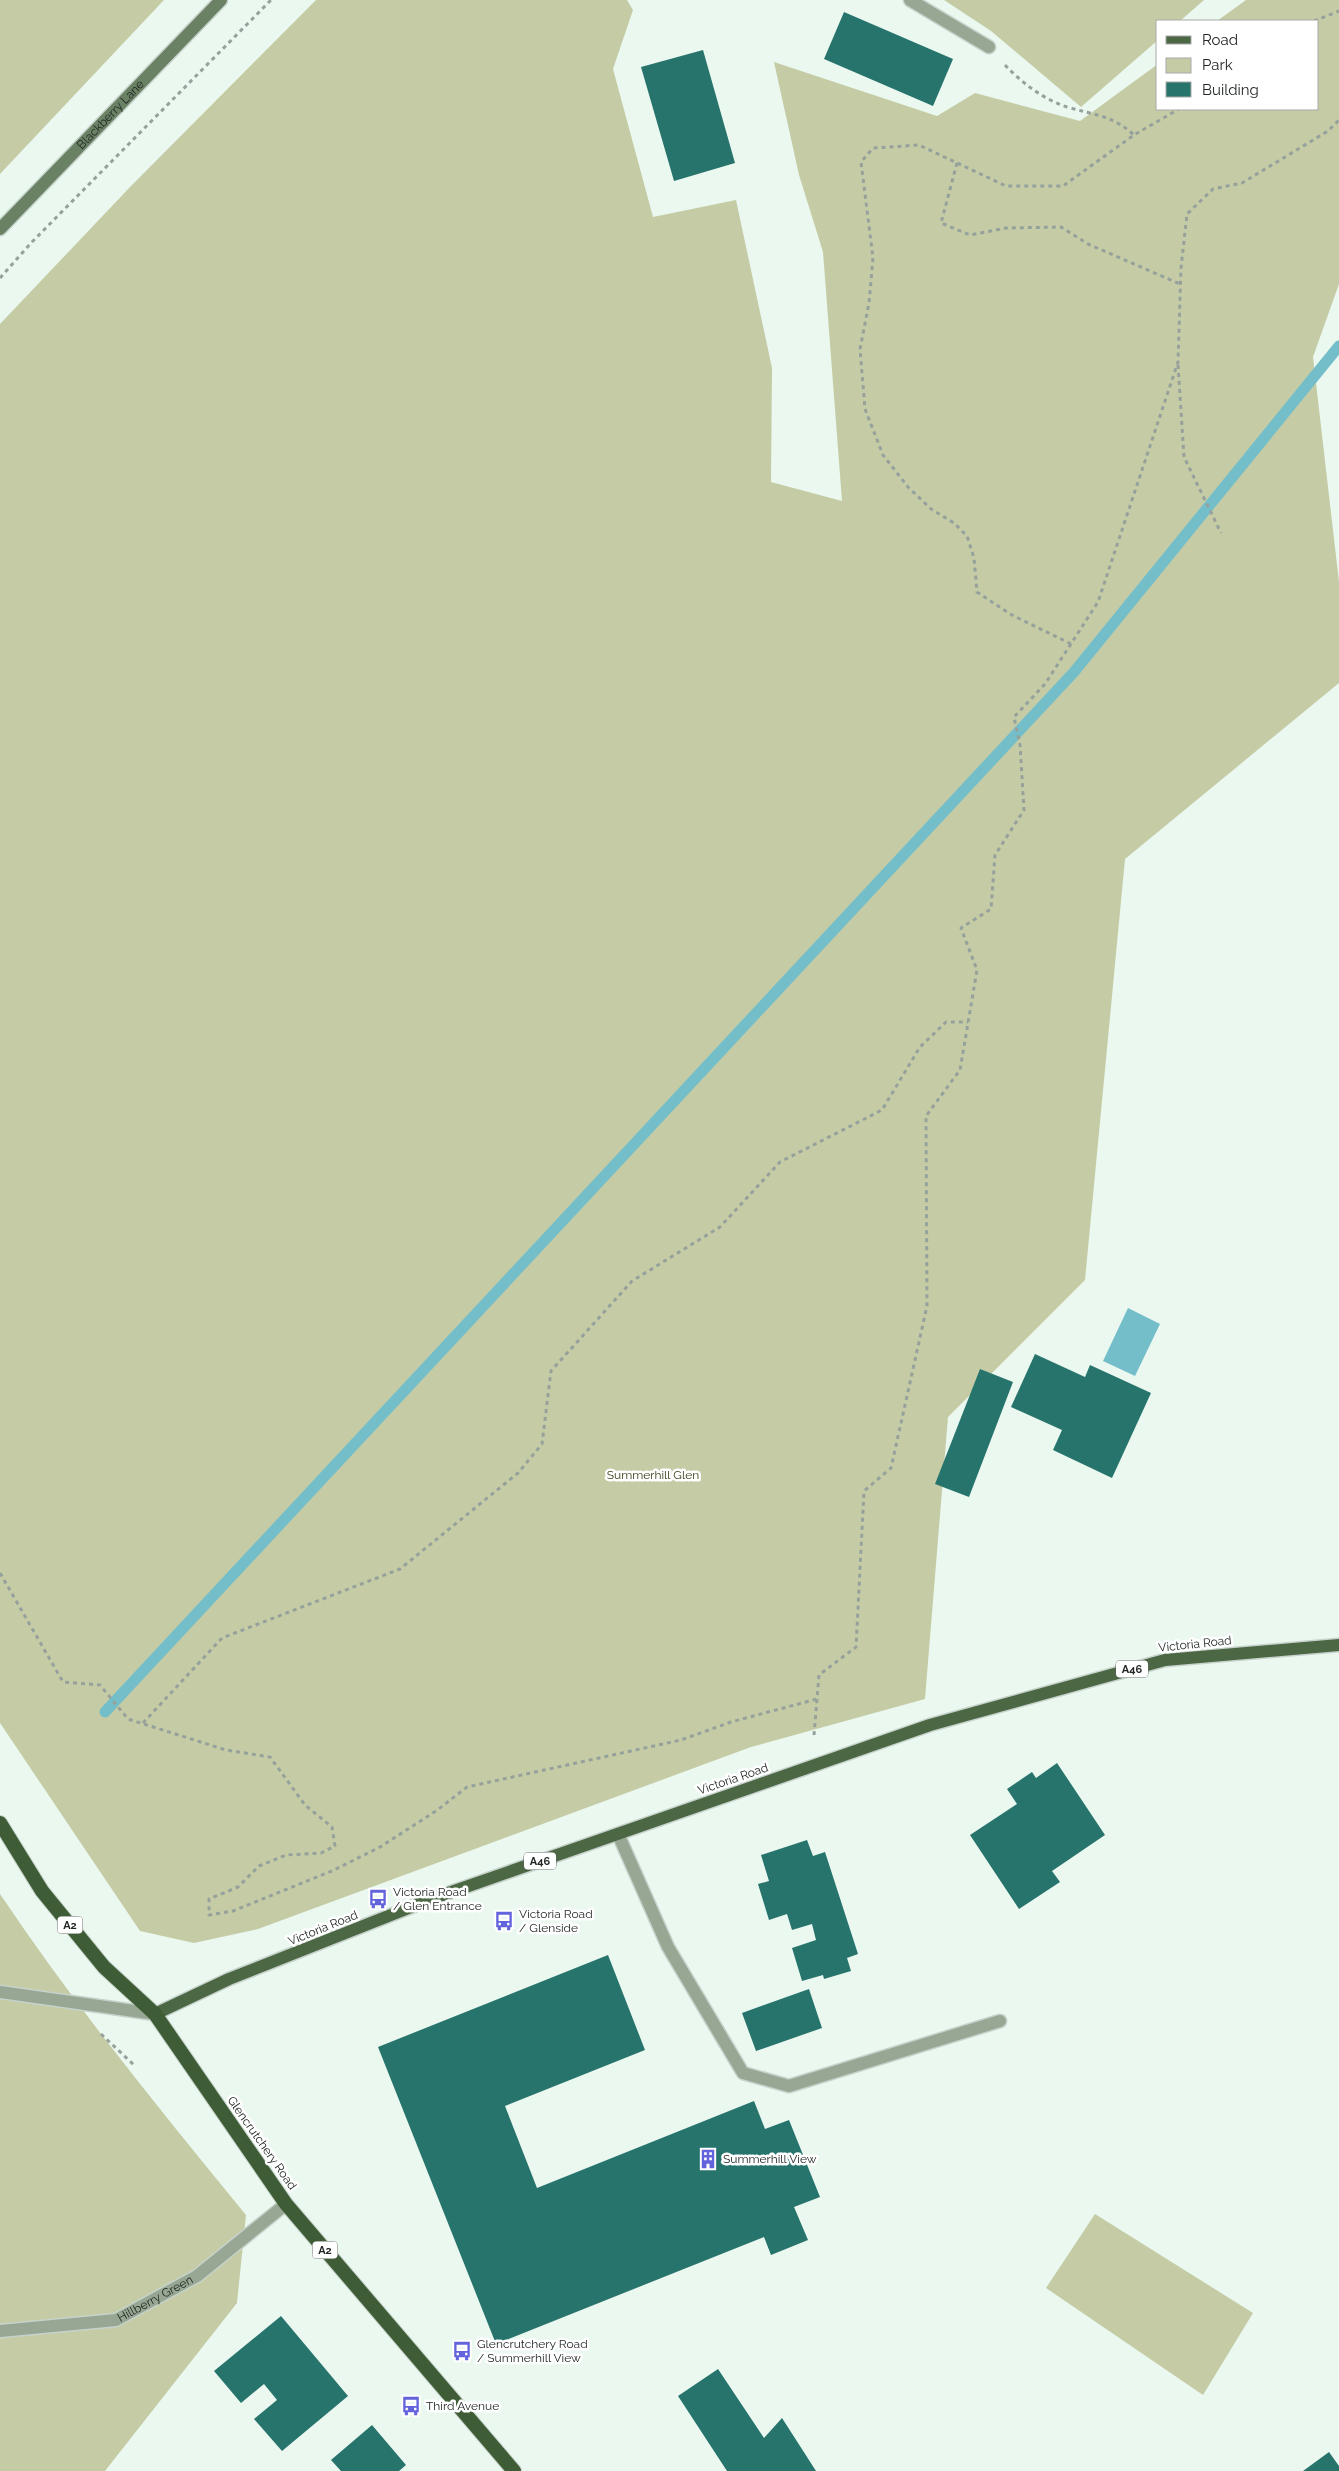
<svg xmlns="http://www.w3.org/2000/svg" width="1339" height="2471" font-family="Raleway,sans-serif">
<style>
.green{fill:#c5cca5}
.water{fill:#74beca}
.lines{fill:none;stroke-linecap:round;stroke-linejoin:round}
.stream{stroke:#74beca;stroke-width:11}
.building{fill:#27746d}
.service-casing{stroke:#c6d2cb;stroke-width:15}
.minor-casing{stroke:#c6d2cb;stroke-width:15}
.secondary-casing{stroke:#c6d2cb;stroke-width:15}
.primary-casing{stroke:#c6d2cb;stroke-width:15}
.trunk-casing{stroke:#c6d2cb;stroke-width:16}
.path{stroke:#97a19b;stroke-width:3;stroke-dasharray:4 4;stroke-linecap:butt}
.service{stroke:#97a793;stroke-width:12}
.minor{stroke:#97a793;stroke-width:12}
.secondary{stroke:#6a8164;stroke-width:12}
.primary{stroke:#4b6743;stroke-width:12}
.trunk{stroke:#3e5c35;stroke-width:14}
.labels{text-anchor:middle;dominant-baseline:central;stroke-width:5;stroke-linejoin:round;paint-order:stroke}
.shield{fill:#fff;stroke:#646866;stroke-width:1}
.shield-label{font-size:11px;font-weight:bold;fill:#222724}
.street-label{font-size:12px;fill:#222724;stroke:#fff}
.park-label{font-size:12px;fill:#383d13;stroke:#fff}
.poi-label{font-size:12px;fill:#222724;stroke:#fff;text-anchor:start}
</style>
<rect width="100%" height="100%" fill="#eaf8f0"/>
<path class="green" d="M 0,0 L 164,0 L 0,174 Z
M 316,0 L 627,0 L 633,10 L 613,69 L 653,217 L 736,200 L 772,368 L 771,482 L 842,501 L 823,252 L 799,175 L 774,62 L 937,116 L 975,93 L 1080,121 L 1158,64 L 1158,109 L 1318,109 L 1318,21 L 1217,21 L 1246,0 L 1339,0 L 1339,284 L 1313,357 L 1339,582 L 1339,683 L 1125,859 L 1085,1280 L 948,1417 L 925,1699 L 751,1747 L 258,1929 L 194,1943 L 140,1931 L 0,1723 L 0,324 L 131,186 Z
M 944,0 L 1204,0 L 1180,21 L 1158,21 L 1158,40 L 1081,107 L 991,31 Z
M 0,1894 C 75,2006 161,2111 246,2215 L 237,2303 L 105,2471 L 0,2471 Z
M 1095,2214 L 1253,2313 L 1203,2395 L 1046,2288 Z"/>
<path class="water" d="M 1128,1308 L 1160,1324 L 1135,1376 L 1103,1361 Z"/>
<g class="lines">
<path class="stream" d="M 105,1712 L 1074,672 L 1339,346"/>
</g>
<path class="building" d="M 844,12 L 953,59 L 933,106 L 824,59 Z
M 703,50 L 735,163 L 674,181 L 641,67 Z
M 1035,1354 L 1085,1377 L 1090,1365 L 1151,1393 L 1112,1478 L 1053,1450 L 1062,1430 L 1011,1407 Z
M 980,1369 L 1013,1382 L 969,1497 L 935,1484 Z
M 1057,1763 L 1105,1835 L 1052,1871 L 1060,1882 L 1019,1909 L 970,1835 L 1017,1804 L 1007,1789 L 1032,1772 L 1036,1778 Z
M 807,1840 L 813,1856 L 825,1852 L 858,1954 L 847,1958 L 851,1971 L 824,1979 L 823,1975 L 802,1981 L 792,1948 L 816,1940 L 812,1924 L 792,1930 L 787,1914 L 769,1920 L 758,1884 L 769,1881 L 761,1855 Z
M 608,1955 L 645,2050 L 505,2106 L 537,2188 L 754,2101 L 765,2129 L 789,2120 L 820,2197 L 794,2207 L 808,2240 L 771,2255 L 764,2237 L 496,2344 L 378,2047 Z
M 809,1989 L 822,2028 L 756,2051 L 742,2013 Z
M 281,2316 L 348,2396 L 282,2451 L 254,2419 L 277,2400 L 264,2384 L 241,2403 L 214,2371 Z
M 718,2369 L 764,2438 L 782,2418 L 816,2471 L 727,2471 L 678,2396 Z
M 372,2425 L 406,2465 L 399,2471 L 341,2471 L 331,2460 Z
M 1329,2452 L 1339,2466 L 1339,2471 L 1303,2471 Z"/>
<g class="lines">
<defs>
<path id="service" d="M 910,0 L 989,47
M 0,1992 L 155,2014"/>
<g id="minor">
<path d="M 618,1834 L 668,1947 L 743,2073 L 789,2086 L 1000,2021"/>
<path id="s1" d="M 0,2331 L 116,2320 L 197,2276 L 286,2204"/>
</g>
<g id="secondary">
<path id="s2" d="M 0,229 L 221,0"/>
</g>
<path id="primary" d="M 155,2014 L 229,1979 L 434,1898 L 930,1725 L 1165,1660 L 1339,1645"/>
<path id="trunk" d="M 0,1823 L 42,1891 L 104,1967 L 155,2014 L 286,2204 L 514,2471"/>
</defs>
<use href="#service" class="service-casing"/>
<use href="#minor" class="minor-casing"/>
<use href="#secondary" class="secondary-casing"/>
<use href="#primary" class="primary-casing"/>
<use href="#trunk" class="trunk-casing"/>
<path class="path" d="M 1314,21 L 1339,11
M 1005,65 C 1022,83 1043,99 1067,107 C 1094,115 1112,115 1134,135
M 957,163 L 941,223 L 970,235 L 1006,228 L 1061,227 L 1088,244 L 1180,284
M 0,278 L 32,242 L 271,0
M 1178,365 L 1184,457 L 1221,533
M 1071,644 L 1010,614 L 977,592 L 974,558 L 967,536 L 954,523 L 931,509 L 908,487 L 883,455 L 865,409 L 860,349 L 869,303 L 873,258 L 861,162 L 873,148 L 919,145 L 1006,186 L 1063,186 L 1134,135 L 1179,109
M 0,1573 L 63,1682 L 100,1685 L 128,1719 L 226,1750 L 270,1757 L 305,1805 L 332,1827 L 335,1846 L 321,1853 L 286,1855 L 259,1866 L 238,1887 L 209,1899 L 209,1915 L 233,1911 L 332,1871 L 380,1847 L 436,1811 L 467,1787 L 681,1740 L 731,1722 L 817,1699
M 143,1723 L 222,1638 L 400,1569 L 518,1473 L 542,1444 L 551,1371 L 632,1281 L 720,1227 L 780,1162 L 882,1110 L 920,1047 L 946,1022 L 968,1022
M 814,1735 L 819,1675 L 856,1647 L 864,1491 L 891,1468 L 927,1306 L 926,1116 L 960,1070 L 977,970 L 961,928 L 991,909 L 995,855 L 1024,810 L 1020,745 L 1014,717 L 1045,684 L 1098,602 L 1178,362 L 1181,268 L 1187,214 L 1213,189 L 1242,183 L 1328,131 L 1339,120
M 101,2034 L 135,2066"/>
<use href="#service" class="service"/>
<use href="#minor" class="minor"/>
<use href="#secondary" class="secondary"/>
<use href="#primary" class="primary"/>
<use href="#trunk" class="trunk"/>
</g>
<defs>
<symbol id="bus-bare" viewBox="-9 -9 18 18"><path d="M-5-6H5V4H4V6H2V4H-2V6H-4V4H-5ZM-3.5-4V0h7V-4ZM-3.5 1.2v1.5H-2V1.2ZM2 1.2v1.5H3.5V1.2Z" fill="#6363dc" stroke="#fff" stroke-width="2.5" paint-order="stroke"/></symbol>
<symbol id="building-bare" viewBox="-9 -9 18 18"><path d="M-4-6H4V6H1V3H-1V6H-4ZM-2.5-4.3h1.7v1.8h-1.7ZM.8-4.3h1.7v1.8H.8ZM-2.5-1h1.7V.8h-1.7ZM.8-1h1.7V.8H.8Z" fill="#6363dc" stroke="#fff" stroke-width="2.5" paint-order="stroke"/></symbol>
</defs>
<g fill-rule="evenodd">
<use href="#bus-bare" x="364" y="1885" width="28" height="28"/>
<use href="#bus-bare" x="490" y="1907" width="28" height="28"/>
<use href="#building-bare" x="694" y="2145" width="28" height="28"/>
<use href="#bus-bare" x="448" y="2337" width="28" height="28"/>
<use href="#bus-bare" x="397" y="2392" width="28" height="28"/>
</g>
<g class="labels">
<g class="shield">
<rect x="1116" y="1660.5" width="32" height="17" rx="4"/>
<rect x="524" y="1852.5" width="32" height="17" rx="4"/>
<rect x="57.5" y="1916.5" width="25" height="17" rx="4"/>
<rect x="312.5" y="2241.5" width="25" height="17" rx="4"/>
</g>
<g class="shield-label">
<text x="1132" y="1669">A46</text>
<text x="540" y="1861">A46</text>
<text x="70" y="1925">A2</text>
<text x="325" y="2250">A2</text>
</g>
<g class="street-label">
<text stroke="none"><textPath href="#s2" startOffset="159">Blackberry Lane</textPath></text>
<text transform="translate(1195 1644) rotate(-6)">Victoria Road</text>
<text transform="translate(733 1779) rotate(-19)">Victoria Road</text>
<text transform="translate(323 1928) rotate(-22)">Victoria Road</text>
<text transform="translate(262 2143) rotate(55)">Glencrutchery Road</text>
<text stroke="none"><textPath href="#s1" startOffset="161">Hillberry Green</textPath></text>
</g>
<g class="park-label">
<text x="653" y="1475">Summerhill Glen</text>
</g>
<g class="poi-label">
<text x="393" y="1892">Victoria Road<tspan x="393" dy="14">/ Glen Entrance</tspan></text>
<text x="519" y="1914">Victoria Road<tspan x="519" dy="14">/ Glenside</tspan></text>
<text x="723" y="2159">Summerhill View</text>
<text x="477" y="2344">Glencrutchery Road<tspan x="477" dy="14">/ Summerhill View</tspan></text>
<text x="426" y="2406">Third Avenue</text>
</g>
</g>
<rect x="1156" y="20" width="162" height="90" fill="#ffffff" stroke="#a7a9a7"/>
<rect x="1166" y="36" width="25" height="8" fill="#4b6743" stroke="#a7a9a7"/>
<text x="1202" y="45" font-size="15" fill="#222724">Road</text>
<rect x="1166" y="58" width="25" height="15" fill="#c5cca5" stroke="#a7a9a7"/>
<text x="1202" y="70" font-size="15" fill="#222724">Park</text>
<rect x="1166" y="82" width="25" height="15" fill="#27746d" stroke="#a7a9a7"/>
<text x="1202" y="95" font-size="15" fill="#222724">Building</text>
</svg>
